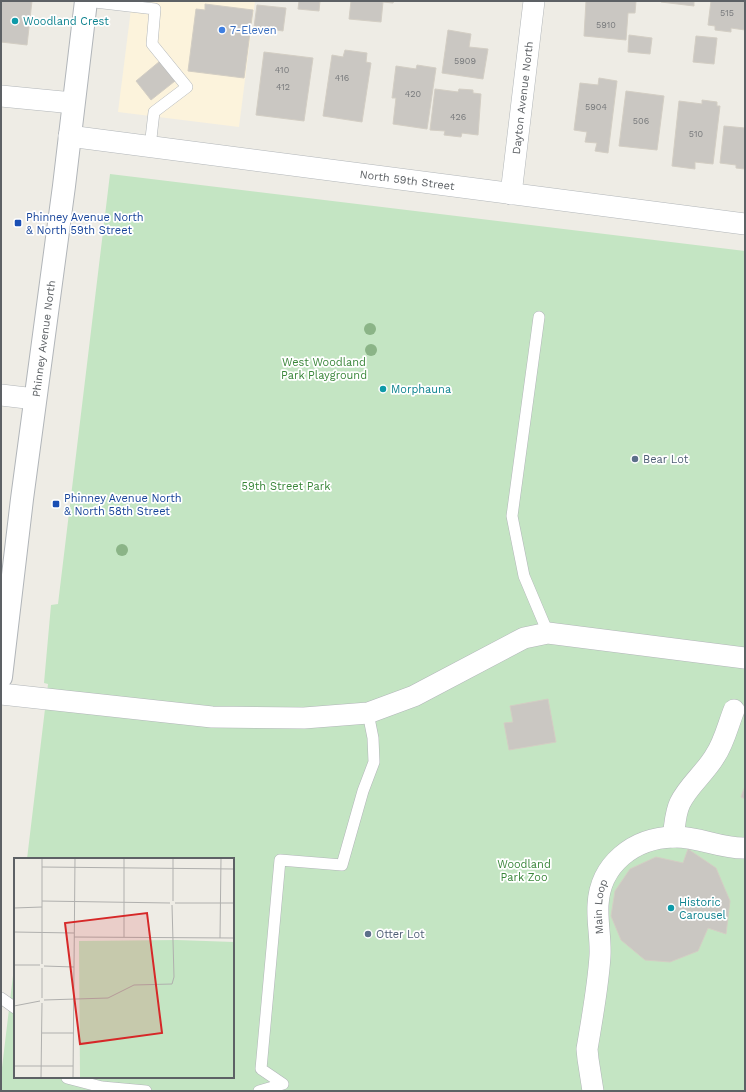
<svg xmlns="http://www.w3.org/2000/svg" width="746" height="1092" font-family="'Work Sans',sans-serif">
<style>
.commercial{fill:#fcf3dc}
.green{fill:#c4e5c3}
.building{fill:#cac7c2;stroke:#d3cec4}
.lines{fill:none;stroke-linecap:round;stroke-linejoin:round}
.lane-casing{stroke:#b2b6b9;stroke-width:12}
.street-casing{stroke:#b2b6b9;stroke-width:22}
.secondary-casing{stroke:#b1b5b9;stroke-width:24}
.lane{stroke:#fff;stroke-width:11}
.street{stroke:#fff;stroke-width:21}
.secondary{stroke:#fff;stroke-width:22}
.tree{fill:#8bb487}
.culture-dot{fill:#0f9aa8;stroke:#fff;stroke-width:1.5}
.shop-dot{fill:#3f7fe0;stroke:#fff;stroke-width:1.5}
.transit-dot{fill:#1a4fb4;stroke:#fff;stroke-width:1.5}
.service-dot{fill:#5c6f8a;stroke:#fff;stroke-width:1.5}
.labels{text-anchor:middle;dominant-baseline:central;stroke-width:3.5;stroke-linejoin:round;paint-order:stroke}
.number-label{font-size:9px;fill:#787a7c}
.culture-label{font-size:11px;fill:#0d838f;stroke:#fff;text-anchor:start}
.shop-label{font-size:11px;fill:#366cbe;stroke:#fff;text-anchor:start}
.street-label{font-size:11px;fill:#5d6165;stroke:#fff}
.transit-label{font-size:11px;fill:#164399;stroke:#fff;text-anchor:start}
.park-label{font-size:11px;fill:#3a863a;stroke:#fff}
.service-label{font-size:11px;fill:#4e5e75;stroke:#fff;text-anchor:start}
.inset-road{fill:none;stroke:#b0b0ae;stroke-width:1}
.view{fill:#d62828;fill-opacity:0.15;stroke:#d62828;stroke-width:2}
.inset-edge{fill:none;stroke:#5d6165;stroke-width:2}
</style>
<rect width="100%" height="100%" fill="#eeece5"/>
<path class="commercial" d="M 132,1 L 255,1 L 239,127 L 118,112 Z"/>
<path class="green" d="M 110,174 L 745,251 L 745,1091 L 1,1091 L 1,1076 L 15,959 L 15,1077 L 233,1077 L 233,859 L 27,859 L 48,684 L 44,683 L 51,605 L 58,604 Z"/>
<path class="building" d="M 1,1 L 32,1 L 27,45 L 1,42 Z
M 299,1 L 320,1 L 319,11 L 298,9 Z
M 351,1 L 394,1 L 393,3 L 383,2 L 381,22 L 349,19 Z
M 586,1 L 636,1 L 635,13 L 628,13 L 626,40 L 584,36 Z
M 661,1 L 694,1 L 694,6 L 661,2 Z
M 711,1 L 745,1 L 745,30 L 731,28 L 731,32 L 715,30 L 715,26 L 708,25 Z
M 205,4 L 253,10 L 244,78 L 188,71 L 196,9 L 205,10 Z
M 257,5 L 286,8 L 283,31 L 254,27 Z
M 448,30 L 471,34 L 469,47 L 488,49 L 483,79 L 442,73 Z
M 629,35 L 652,38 L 650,54 L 628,52 Z
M 696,36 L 717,38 L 714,64 L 693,62 Z
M 345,50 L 367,53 L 366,62 L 371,63 L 362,122 L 323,116 L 332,55 L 343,57 Z
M 264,52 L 313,58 L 304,121 L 256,115 Z
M 160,61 L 175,81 L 151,100 L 136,81 Z
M 417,65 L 436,68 L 427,129 L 393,124 L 396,98 L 392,98 L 396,66 L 416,69 Z
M 599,78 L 617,81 L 608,153 L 595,151 L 597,143 L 585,142 L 587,132 L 574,130 L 580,83 L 598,85 Z
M 435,89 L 458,92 L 459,89 L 473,90 L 473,93 L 481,94 L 478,135 L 462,133 L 461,137 L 444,135 L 445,131 L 430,130 Z
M 626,91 L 664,96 L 657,150 L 619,146 Z
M 702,100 L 717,102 L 717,106 L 720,106 L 713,164 L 695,162 L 695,169 L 672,166 L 679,101 L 702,104 Z
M 724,126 L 745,128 L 745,169 L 736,168 L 736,165 L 720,163 Z
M 548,699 L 556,742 L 509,750 L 504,723 L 513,722 L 510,706 Z
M 745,786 L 745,799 L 741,797 Z
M 688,849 L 716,868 L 730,901 L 726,934 L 708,928 L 698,951 L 670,962 L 645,960 L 621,940 L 611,916 L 615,891 L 630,869 L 656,857 L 683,863 Z"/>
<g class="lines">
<defs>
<path id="lane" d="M 86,1 L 155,9 L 152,44 L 187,87 L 154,112 L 150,147
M 539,317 L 512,516 L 524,576 L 548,633
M 1,998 L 15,1008
M 67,1078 L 102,1087 L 146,1091
M 259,1091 L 283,1084 L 261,1069 L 280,860 L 342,865 L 363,791 L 374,762 L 373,738 L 368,713"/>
<g id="street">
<path d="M 1,96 L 73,103"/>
<path id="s1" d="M 69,136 L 745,224"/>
<path id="s2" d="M 511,194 L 534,1"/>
<path d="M 1,395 L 35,399"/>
<path d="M 1,694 L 212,717 L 304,718 L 368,713 L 414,696 L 524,638 L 548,633 L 745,658"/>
<path d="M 673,837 C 675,826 675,813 680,803 C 688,786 705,773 715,756 C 724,743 728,725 734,710"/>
<path id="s3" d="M 593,1091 L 588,1059 L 587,1049 C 592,1019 598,987 600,956 C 601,939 597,922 598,905 C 600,864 634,838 673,837 C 698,836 721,849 745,848"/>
</g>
<g id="secondary">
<path id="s4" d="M 1,677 L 22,499 L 64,186 L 86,1"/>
</g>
</defs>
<use href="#lane" class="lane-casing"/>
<use href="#street" class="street-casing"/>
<use href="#secondary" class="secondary-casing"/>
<use href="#lane" class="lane"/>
<use href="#street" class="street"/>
<use href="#secondary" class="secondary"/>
</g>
<g class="tree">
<circle cx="370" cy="329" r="6"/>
<circle cx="371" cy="350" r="6"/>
<circle cx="122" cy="550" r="6"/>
</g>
<g class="culture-dot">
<circle cx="15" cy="21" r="4"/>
<circle cx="383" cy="389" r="4"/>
<circle cx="671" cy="908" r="4"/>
</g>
<circle class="shop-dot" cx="222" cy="30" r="4"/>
<g class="transit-dot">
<rect x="14" y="219" width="8" height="8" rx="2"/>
<rect x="52" y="500" width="8" height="8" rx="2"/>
</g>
<g class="service-dot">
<circle cx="635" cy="459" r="4"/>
<circle cx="368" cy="934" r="4"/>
</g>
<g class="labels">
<g class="number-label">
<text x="727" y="13">515</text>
<text x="606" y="25">5910</text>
<text x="465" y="61">5909</text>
<text x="282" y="70">410</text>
<text x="342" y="78">416</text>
<text x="283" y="87">412</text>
<text x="413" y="94">420</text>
<text x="596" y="107">5904</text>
<text x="458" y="117">426</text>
<text x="641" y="121">506</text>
<text x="696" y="134">510</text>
</g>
<g class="culture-label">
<text x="23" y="21">Woodland Crest</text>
<text x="391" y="389">Morphauna</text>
<text x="679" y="902">Historic<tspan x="679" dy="13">Carousel</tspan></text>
</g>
<g class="shop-label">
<text x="230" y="30">7-Eleven</text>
</g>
<g class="street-label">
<text stroke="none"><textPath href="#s2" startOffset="97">Dayton Avenue North</textPath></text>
<text stroke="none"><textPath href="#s1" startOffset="341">North 59th Street</textPath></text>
<text stroke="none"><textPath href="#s4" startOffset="341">Phinney Avenue North</textPath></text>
<text stroke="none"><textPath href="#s3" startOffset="186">Main Loop</textPath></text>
</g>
<g class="transit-label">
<text x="26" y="217">Phinney Avenue North<tspan x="26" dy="13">&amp; North 59th Street</tspan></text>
<text x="64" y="498">Phinney Avenue North<tspan x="64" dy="13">&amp; North 58th Street</tspan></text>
</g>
<g class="park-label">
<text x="324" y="362">West Woodland<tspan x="324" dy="13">Park Playground</tspan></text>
<text x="286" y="486">59th Street Park</text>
<text x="524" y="864">Woodland<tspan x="524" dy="13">Park Zoo</tspan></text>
</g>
<g class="service-label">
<text x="643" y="459">Bear Lot</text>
<text x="376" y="934">Otter Lot</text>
</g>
</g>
<g transform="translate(14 858)">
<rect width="220" height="220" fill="#eeece5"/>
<path d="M 163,82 L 220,84 L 220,220 L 66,220 L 65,83 Z" fill="#c4e5c3"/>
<path class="inset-road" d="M 28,9 L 220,11M 28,43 L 156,45M 159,43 L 159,0M 161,45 L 220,45M 0,50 L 28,49M 0,74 L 60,75M 60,79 L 220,80M 110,79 L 110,0M 206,80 L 207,0M 28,106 L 28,0M 0,107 L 26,107M 30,108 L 60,109M 28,140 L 28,110M 30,142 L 94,140 L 120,127 L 158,126 L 160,119 L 158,47M 0,148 L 26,143M 28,175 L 60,175M 0,208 L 59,208M 27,220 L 28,145M 59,220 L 61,0"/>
<path class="view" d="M 133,55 L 148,175 L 66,186 L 51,65 Z"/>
<rect width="220" height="220" class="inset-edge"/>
</g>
<rect width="746" height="1092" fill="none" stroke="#5d6165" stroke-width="4"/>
</svg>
